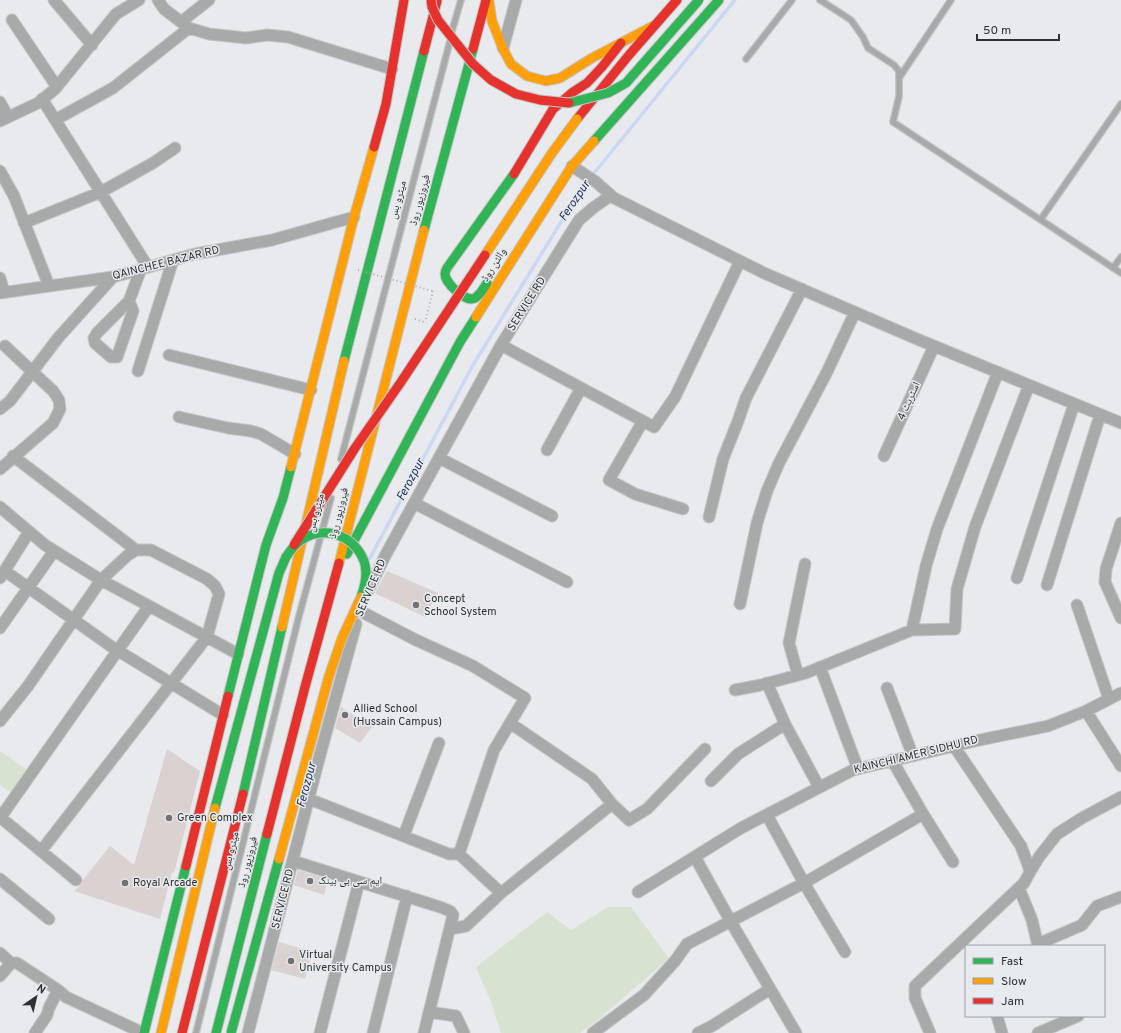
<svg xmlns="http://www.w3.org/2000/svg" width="1121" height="1033" font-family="Overpass,'Noto Naskh Arabic',sans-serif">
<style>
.green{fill:#d7e3d0}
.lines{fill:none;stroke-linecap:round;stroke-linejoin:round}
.stream{stroke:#cad8f3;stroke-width:3.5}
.building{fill:#dad2d0}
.lane-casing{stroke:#c4c5c7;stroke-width:8}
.street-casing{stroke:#c4c5c7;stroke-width:13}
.fast-casing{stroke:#c4c5c7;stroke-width:11}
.slow-casing{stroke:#c4c5c7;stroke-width:11}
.jam-casing{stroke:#c4c5c7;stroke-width:11}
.path{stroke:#acacad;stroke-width:2;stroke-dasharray:1 3;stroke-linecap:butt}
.lane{stroke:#a8a9a9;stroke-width:5.5}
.street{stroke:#a8a9a9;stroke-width:11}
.fast{stroke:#30b455;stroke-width:9}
.slow{stroke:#ff9f0a;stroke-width:9}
.jam{stroke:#e5322d;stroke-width:9}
.fast-bridge-casing{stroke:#c4c5c7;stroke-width:11;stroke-linecap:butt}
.slow-bridge-casing{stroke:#c4c5c7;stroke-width:11;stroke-linecap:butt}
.jam-bridge-casing{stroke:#c4c5c7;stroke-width:11;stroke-linecap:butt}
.path-bridge{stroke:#acacad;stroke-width:2;stroke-dasharray:1 3;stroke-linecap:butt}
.fast-bridge{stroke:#30b455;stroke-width:9}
.slow-bridge{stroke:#ff9f0a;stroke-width:9}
.jam-bridge{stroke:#e5322d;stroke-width:9}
.poi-dot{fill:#6f7173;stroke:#e7eaee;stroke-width:1.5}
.labels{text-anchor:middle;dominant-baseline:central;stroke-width:3;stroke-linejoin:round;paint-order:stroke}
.street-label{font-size:11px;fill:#2e3031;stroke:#e7eaee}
.poi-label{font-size:11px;fill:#2e3031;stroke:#e7eaee;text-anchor:start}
.water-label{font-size:12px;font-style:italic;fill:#1f3563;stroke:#e7eaee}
</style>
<rect width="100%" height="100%" fill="#e8eaed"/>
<path class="green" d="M 0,751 L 29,771 L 12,793 L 0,785 Z
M 608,907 L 631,907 L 669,958 L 598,1020 L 580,1033 L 501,1033 L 491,1002 L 476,967 L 547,912 L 571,930 Z"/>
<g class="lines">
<path class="stream" d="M 370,558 L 473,365 L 582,188 L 735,0"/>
</g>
<path class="building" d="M 387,571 L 438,593 L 425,617 L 375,593 Z
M 341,707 L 372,727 L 360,743 L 335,728 Z
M 167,749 L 200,771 L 174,873 L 172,872 L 160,919 L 74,891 L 82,884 L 83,880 L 110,846 L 134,865 Z
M 298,870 L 328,879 L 324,895 L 294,885 Z
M 279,942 L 312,952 L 305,979 L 271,970 Z"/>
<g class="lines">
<defs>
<path id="lane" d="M 820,0 L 851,20 L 863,37 L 868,48 L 894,65 L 899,71 L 899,96 L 893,122 L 1121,273
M 452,31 L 461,0
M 746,59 L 792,0
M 899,78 L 951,0
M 1041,219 L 1121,104
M 1113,268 L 1121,257
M 341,459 L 450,41
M 196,1033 L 298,620 L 331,498"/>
<path id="street" d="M 54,0 L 92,45
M 158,0 L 164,9 L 189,28 L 209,34 L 246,38 L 267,35 L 288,37 L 392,69
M 12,20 L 57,87
M 181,22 L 209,0
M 503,48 L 516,0
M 42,99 L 148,267
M 0,102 L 8,117
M 55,120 L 113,88 L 189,28
M 0,121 L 38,103 L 55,89 L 116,14 L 139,0
M 572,166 L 596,182 L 614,198 L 764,273 L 917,339 L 1121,423
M 0,171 L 14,196 L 49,286
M 24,223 L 101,192 L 153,163 L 175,148
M 0,278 L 4,292
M 0,293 L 113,277 L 195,254 L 272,240 L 354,217
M 129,301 L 133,311 L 117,357 L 111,357 L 95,343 L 94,338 L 97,333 L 129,301 L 141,269
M 501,345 L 654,427 L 675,397 L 740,261
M 169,355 L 311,390
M 138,371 L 173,260
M 0,409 L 10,401 L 58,338 L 113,277
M 179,417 L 228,428 L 251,431 L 261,434 L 295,454
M 643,421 L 609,480 L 635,494 L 683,509
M 547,450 L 581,388
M 13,456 L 136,550
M 884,456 L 934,346
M 439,458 L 552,516
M 0,469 L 53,423 L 60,409 L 59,400 L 53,391 L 5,346
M 414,503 L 567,582
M 0,507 L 45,545 L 101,580 L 238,654
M 709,517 L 723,459 L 738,421 L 746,398 L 802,289
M 1121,523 L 1106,569 L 1105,582 L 1121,618
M 5,571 L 112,647 L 223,715
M 0,578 L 29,532
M 1017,578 L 1074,404
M 1047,585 L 1100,415
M 368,591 L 385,556 L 501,345 L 579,220 L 593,208 L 610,196
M 740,604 L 757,523 L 767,491 L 779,463 L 827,372 L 855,312
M 1077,605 L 1109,699
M 360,611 L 416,640 L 473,666 L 525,698 L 494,750 L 459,854
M 0,628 L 54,551
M 912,630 L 926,566 L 937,529 L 998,372
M 820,667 L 858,769
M 798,675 L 789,643 L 805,564
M 767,683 L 785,724 L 819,787
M 887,688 L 913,756
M 735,690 L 761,685 L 806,673 L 912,630 L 955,629 L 957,589 L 975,527 L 1029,385
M 1086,711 L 1121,766
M 0,721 L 28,686 L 101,580 L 128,555 L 136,550 L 151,550 L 207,579 L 215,586 L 219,594 L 207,637 L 41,851
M 892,760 L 923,814 L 953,862
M 711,781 L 738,754 L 785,724
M 309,799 L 449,854 L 459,854 L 501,893 L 466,926 L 450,929
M 612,804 L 629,820 L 647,809 L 705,749
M 767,815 L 804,883 L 845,952
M 0,817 L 76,880
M 0,818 L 149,606
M 404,835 L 439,743
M 695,857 L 731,922 L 796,1033
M 293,861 L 440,907 L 450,911 L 453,915 L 424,1033
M 1030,872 L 1039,857 L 1057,834 L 1082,818 L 1121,797
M 0,879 L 49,919
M 1019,888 L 1032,920 L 1038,946
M 638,892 L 741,828 L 853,770 L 975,741 L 1048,726 L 1086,711 L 1121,693
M 501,893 L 612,804 L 592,779 L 510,723
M 1038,944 L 1082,925 L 1097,906 L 1121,897
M 0,953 L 11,963 L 17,963 L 58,990 L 66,997 L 143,1033
M 0,976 L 11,963
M 429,1012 L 456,1016 L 464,1033
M 997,1016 L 1002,1033
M 35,1033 L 47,1015 L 49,1008 L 58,990
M 248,1033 L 320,755 L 356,624
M 320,1033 L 359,882
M 373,1033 L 407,896
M 593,1033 L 644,995 L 675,961 L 687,944 L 804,883 L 923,814
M 698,1033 L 712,1026 L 770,989
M 930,1033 L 915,998 L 915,986 L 1024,883 L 1030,872 L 1028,865 L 1021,846 L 954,746
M 1038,1033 L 1078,1016"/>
<path id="fast" d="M 594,141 L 719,0
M 424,230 L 473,49
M 487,283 C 484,288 480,295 475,298 C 466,303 445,283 445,274 C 445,272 446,270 447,268 L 514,174
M 344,361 L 424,51
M 347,554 L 460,342 L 476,317
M 228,696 L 266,545 L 283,498 L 291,467
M 243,794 L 282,627
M 215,808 L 279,573 L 286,557
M 144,1033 L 186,866
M 216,1033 L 267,834"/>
<path id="slow" d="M 489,1 L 492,21 L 503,49 L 511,64 L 527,76 L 546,81 L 560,78 L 592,58 L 653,26
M 476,317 L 572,166 L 594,141
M 291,467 L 354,217 L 374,147
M 339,563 L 424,230
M 282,627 L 344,361
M 161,1033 L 215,808"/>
<path id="jam" d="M 473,49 L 486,0
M 424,51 L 437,1
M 577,119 L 629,55 L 677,0
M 374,147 L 386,104 L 404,0
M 514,174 L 553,109 L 573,92 L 587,83 L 602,67 L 621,43
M 267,834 L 305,687 L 339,563
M 186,866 L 228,696
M 182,1033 L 243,794"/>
</defs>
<use href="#lane" class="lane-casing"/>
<use href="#street" class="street-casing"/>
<use href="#fast" class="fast-casing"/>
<use href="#slow" class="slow-casing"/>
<use href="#jam" class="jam-casing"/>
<path class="path" d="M 415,319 L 424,322
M 426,319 L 433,291"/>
<use href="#lane" class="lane"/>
<use href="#street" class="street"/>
<use href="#fast" class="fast"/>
<use href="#slow" class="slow"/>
<use href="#jam" class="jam"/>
<defs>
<path id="fast-bridge" d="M 569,103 L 608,93 L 626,83 L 699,0
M 286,557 C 290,551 294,545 300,541 C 323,524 354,535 364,561 C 368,572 365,586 361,597
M 231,1033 L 279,859"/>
<path id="slow-bridge" d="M 485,255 L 552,153 L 577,119
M 279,859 L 329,676 L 342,638 L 361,597"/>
<path id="jam-bridge" d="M 431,0 L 432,7 L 438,20 L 473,64 L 491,80 L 516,94 L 540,100 L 569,103
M 294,545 L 355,448 L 401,382 L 485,255"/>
</defs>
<use href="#fast-bridge" class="fast-bridge-casing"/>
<use href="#slow-bridge" class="slow-bridge-casing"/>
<use href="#jam-bridge" class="jam-bridge-casing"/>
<path class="path-bridge" d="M 358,270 L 433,291"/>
<use href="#fast-bridge" class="fast-bridge"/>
<use href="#slow-bridge" class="slow-bridge"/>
<use href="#jam-bridge" class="jam-bridge"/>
</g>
<g class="poi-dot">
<circle cx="416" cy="605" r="4"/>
<circle cx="345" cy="715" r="4"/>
<circle cx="169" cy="818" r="4"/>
<circle cx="310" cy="881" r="4"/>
<circle cx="125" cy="883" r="4"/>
<circle cx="291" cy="961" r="4"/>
</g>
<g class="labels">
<g class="street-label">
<text transform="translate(398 200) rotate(-75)">میٹرو بس</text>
<text transform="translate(420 200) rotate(-75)">فیروزپور روڈ</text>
<text transform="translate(166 263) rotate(-14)">QAINCHEE BAZAR RD</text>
<text transform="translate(494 265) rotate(-58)">والٹن روڈ</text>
<text transform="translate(527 304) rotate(-58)">SERVICE RD</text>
<text transform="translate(909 401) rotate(-66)">اسٹریٹ 4</text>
<text transform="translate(316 513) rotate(-75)">میٹرو بس</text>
<text transform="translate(339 513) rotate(-76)">فیروزپور روڈ</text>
<text transform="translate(371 588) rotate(-67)">SERVICE RD</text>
<text transform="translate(916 755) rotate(-14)">KAINCHI AMER SIDHU RD</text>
<text transform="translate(231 851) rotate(-76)">میٹرو بس</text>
<text transform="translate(248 862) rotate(-76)">فیروزپور روڈ</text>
<text transform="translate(283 899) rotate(-76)">SERVICE RD</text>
</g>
<g class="poi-label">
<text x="424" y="599">Concept<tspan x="424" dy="13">School System</tspan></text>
<text x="353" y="709">Allied School<tspan x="353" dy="13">(Hussain Campus)</tspan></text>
<text x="177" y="818">Green Complex</text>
<text x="318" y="881">ایم سی بی بینک</text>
<text x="133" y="883">Royal Arcade</text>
<text x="299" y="955">Virtual<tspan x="299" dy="13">University Campus</tspan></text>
</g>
<g class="water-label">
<text transform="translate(575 201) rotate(-56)">Ferozpur</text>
<text transform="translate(411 480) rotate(-62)">Ferozpur</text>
<text transform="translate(307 785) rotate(-75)">Ferozpur</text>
</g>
</g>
<rect x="965" y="945" width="140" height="72" fill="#e7eaee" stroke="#9da0a2"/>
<rect x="973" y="958" width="20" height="6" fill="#30b455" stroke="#9da0a2"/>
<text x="1001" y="965" font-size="12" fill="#2e3031">Fast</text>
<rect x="973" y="978" width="20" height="6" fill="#ff9f0a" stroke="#9da0a2"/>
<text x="1001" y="985" font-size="12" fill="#2e3031">Slow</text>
<rect x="973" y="998" width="20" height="6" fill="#e5322d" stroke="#9da0a2"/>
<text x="1001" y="1005" font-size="12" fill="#2e3031">Jam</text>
<g transform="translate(36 997) rotate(34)" stroke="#e7eaee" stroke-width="3" paint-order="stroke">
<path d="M0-3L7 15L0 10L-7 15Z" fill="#2e3031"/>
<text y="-6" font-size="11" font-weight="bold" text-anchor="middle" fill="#2e3031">N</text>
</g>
<path d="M977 34v6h82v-6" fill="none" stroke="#2e3031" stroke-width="2"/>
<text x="983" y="34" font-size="12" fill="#2e3031" stroke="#e7eaee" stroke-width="3" paint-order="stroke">50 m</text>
</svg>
